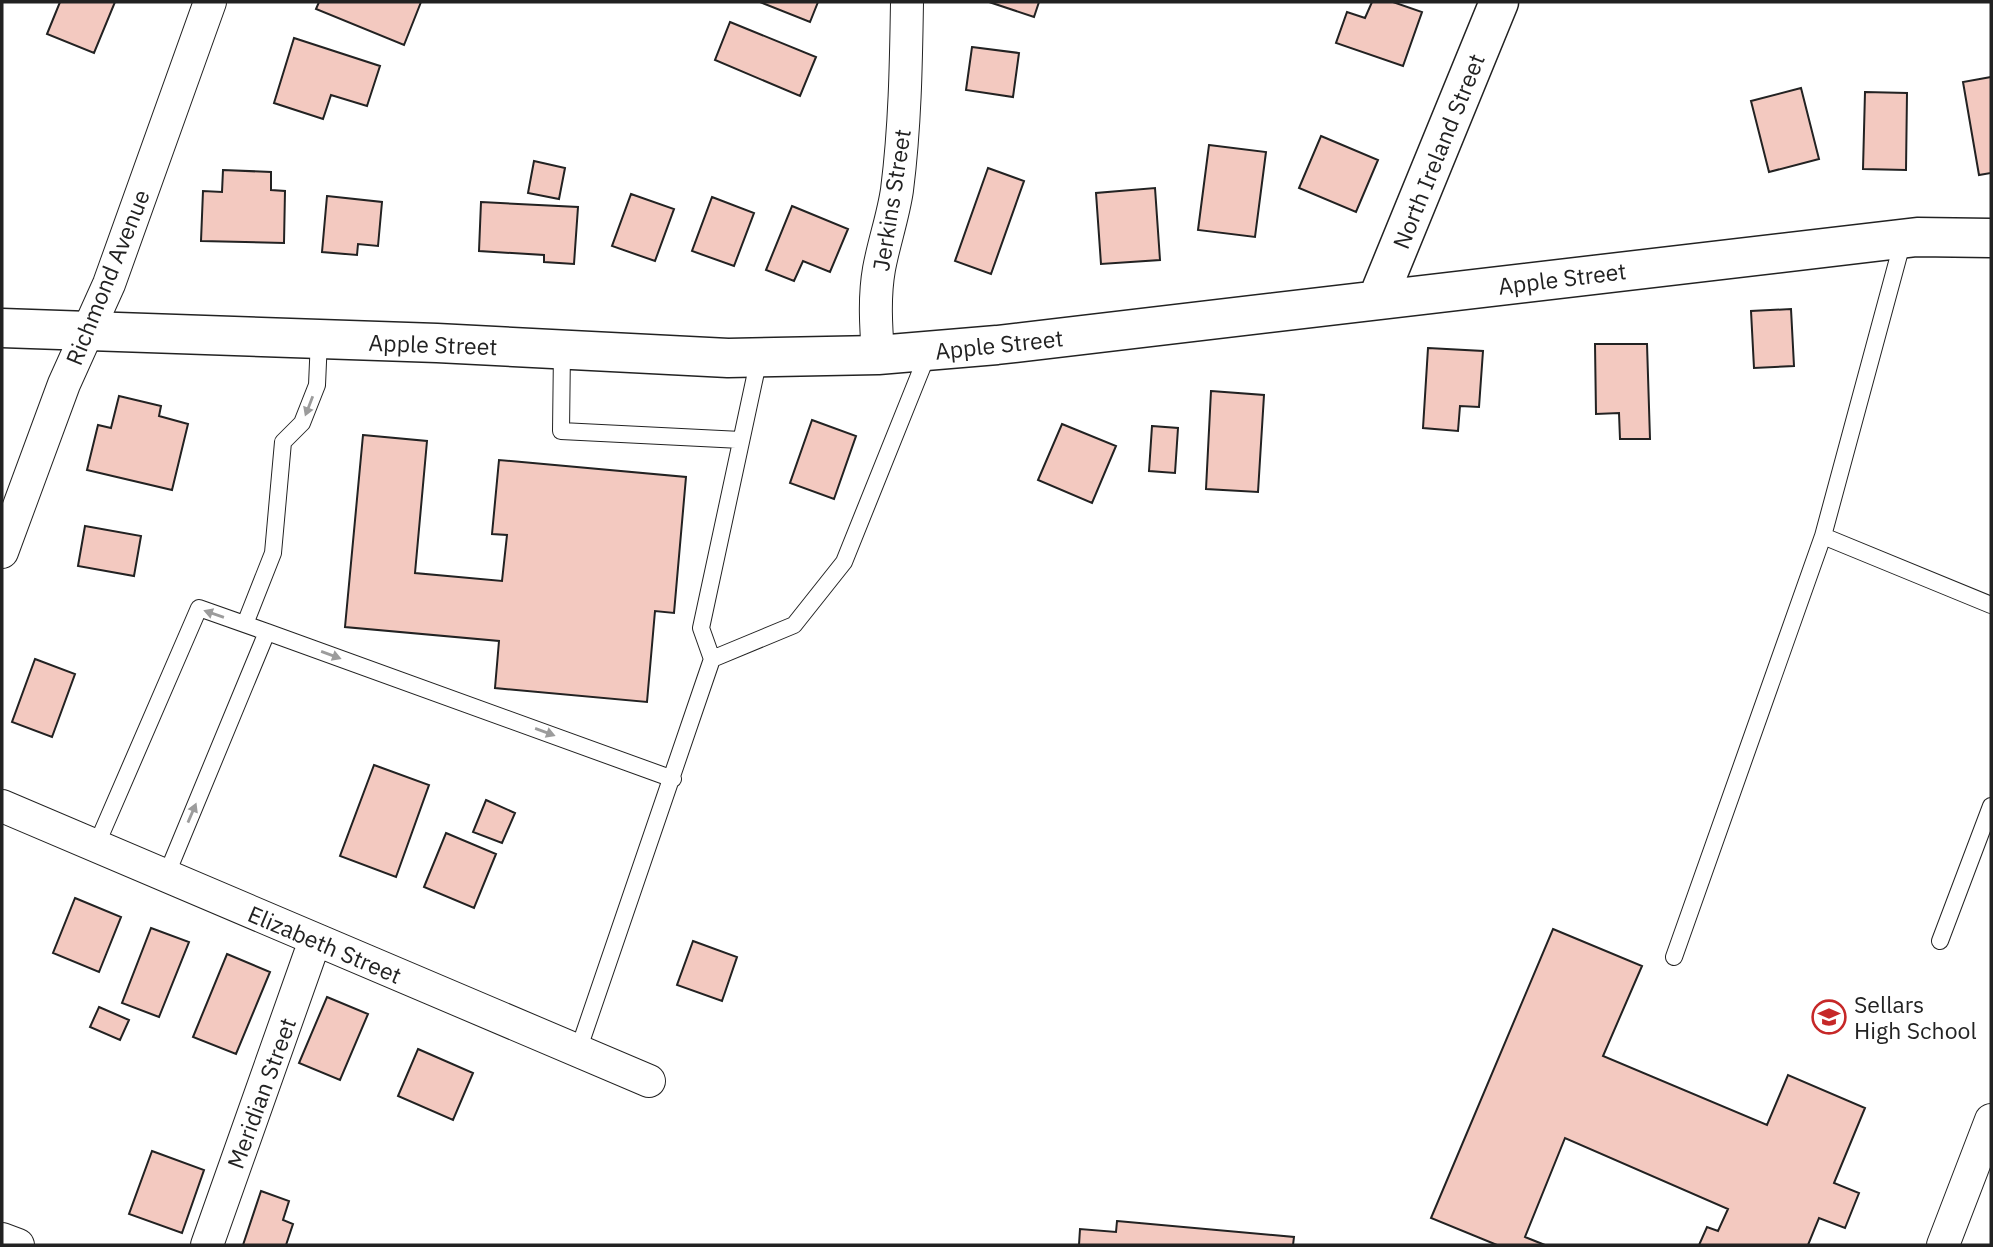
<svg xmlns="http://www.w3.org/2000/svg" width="1993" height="1247" font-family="'IBM Plex Sans',sans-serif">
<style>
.building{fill:#f3c9c0;stroke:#222;stroke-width:2}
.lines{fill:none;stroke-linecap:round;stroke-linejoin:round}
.service-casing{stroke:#222;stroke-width:18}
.minor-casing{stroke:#222;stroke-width:34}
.tertiary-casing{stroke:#222;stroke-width:41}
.service{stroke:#fff;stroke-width:16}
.minor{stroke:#fff;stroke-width:32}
.tertiary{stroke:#fff;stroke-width:38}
.oneway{fill:#9c9c9c}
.labels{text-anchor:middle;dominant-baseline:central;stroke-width:5;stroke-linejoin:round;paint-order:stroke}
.street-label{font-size:23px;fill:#222;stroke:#fff}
.poi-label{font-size:23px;fill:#222;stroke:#fff;text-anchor:start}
</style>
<rect width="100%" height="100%" fill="#fff"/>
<path class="building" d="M 60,2 L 115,2 L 94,53 L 47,34 Z
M 319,2 L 421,2 L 404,45 L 316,9 Z
M 760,2 L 818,2 L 810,22 Z
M 989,2 L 1039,2 L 1034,17 Z
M 1372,2 L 1393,2 L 1422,12 L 1403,66 L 1336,43 L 1347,12 L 1365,18 Z
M 730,22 L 816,57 L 800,96 L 715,60 Z
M 294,38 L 380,66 L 367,106 L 331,95 L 323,119 L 274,103 Z
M 972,47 L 1019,53 L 1013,97 L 966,90 Z
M 1991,77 L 1991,173 L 1979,175 L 1963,82 Z
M 1801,88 L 1819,159 L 1769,172 L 1751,101 Z
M 1865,92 L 1907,93 L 1906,170 L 1863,169 Z
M 1321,136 L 1378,160 L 1356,212 L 1299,188 Z
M 1209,145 L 1266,152 L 1255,237 L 1198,230 Z
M 534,161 L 565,168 L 559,199 L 528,193 Z
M 988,168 L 1024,181 L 991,274 L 955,261 Z
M 223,170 L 271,172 L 271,190 L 285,191 L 284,243 L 201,241 L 203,191 L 222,192 Z
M 1155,188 L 1160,260 L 1101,264 L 1096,193 Z
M 631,194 L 674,209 L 655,261 L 612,246 Z
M 327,196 L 382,202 L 378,246 L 358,244 L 357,255 L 322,252 Z
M 712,197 L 754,213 L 734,266 L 692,251 Z
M 481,202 L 578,207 L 574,264 L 544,262 L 544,255 L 479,251 Z
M 792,206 L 848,229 L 830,272 L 803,261 L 794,281 L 766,270 Z
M 1791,309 L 1794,366 L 1754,368 L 1751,311 Z
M 1595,344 L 1647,344 L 1650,439 L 1620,439 L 1619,413 L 1596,414 Z
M 1428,348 L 1483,351 L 1479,407 L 1460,406 L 1458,431 L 1423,428 Z
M 1211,391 L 1264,395 L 1258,492 L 1206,489 Z
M 119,396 L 161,406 L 159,416 L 188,424 L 172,490 L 87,470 L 98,425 L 111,428 Z
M 812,420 L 856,436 L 834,499 L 790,483 Z
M 1062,424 L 1116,446 L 1092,503 L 1038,480 Z
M 1152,426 L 1178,428 L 1175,473 L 1149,471 Z
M 363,435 L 427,441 L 415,573 L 502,581 L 507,535 L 492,534 L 499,460 L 686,477 L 674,613 L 655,611 L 647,702 L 495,688 L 499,641 L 345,627 Z
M 85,526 L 141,536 L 134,576 L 78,566 Z
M 35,659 L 75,674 L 52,737 L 12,722 Z
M 374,765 L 429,785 L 396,877 L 340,856 Z
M 486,800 L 515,813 L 502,843 L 473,832 Z
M 446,833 L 496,854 L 474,908 L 424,887 Z
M 75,898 L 121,917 L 99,972 L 53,953 Z
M 151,928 L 189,942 L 159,1017 L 122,1003 Z
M 1553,929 L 1642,966 L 1603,1056 L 1767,1125 L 1788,1075 L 1865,1108 L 1834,1183 L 1859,1193 L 1845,1228 L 1819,1218 L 1808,1245 L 1699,1245 L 1707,1227 L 1718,1231 L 1728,1209 L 1565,1138 L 1525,1237 L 1545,1245 L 1497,1245 L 1431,1218 Z
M 693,941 L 737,957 L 722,1001 L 677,985 Z
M 227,954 L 270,972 L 236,1054 L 193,1037 Z
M 327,997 L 368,1014 L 340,1080 L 299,1063 Z
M 99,1007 L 129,1020 L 120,1040 L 90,1027 Z
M 418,1049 L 473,1073 L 453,1120 L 398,1096 Z
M 152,1151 L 204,1170 L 182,1233 L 129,1214 Z
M 261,1191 L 289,1201 L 283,1220 L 293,1224 L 286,1245 L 243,1245 Z
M 1117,1221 L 1294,1237 L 1293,1245 L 1079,1245 L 1080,1229 L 1116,1232 Z"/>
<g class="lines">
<defs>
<path id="service" d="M 1903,240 L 1823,536 L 1991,605
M 562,350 L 561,431 L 741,440
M 245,624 L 273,553 L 283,442 L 302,423 L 317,385 L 319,339
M 267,632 L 673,779
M 712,659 L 701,628 L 759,358
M 96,846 L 199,608 L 267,632 L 166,876
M 1940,941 L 1991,806
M 1674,957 L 1823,536
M 578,1051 L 712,659 L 794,625 L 844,562 L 928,353"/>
<path id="minor" d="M 878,355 C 876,327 874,297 879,269 C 884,242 893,217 897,190 C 905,127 906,65 907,2
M 2,552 L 64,384 L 109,284 L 210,2
M 2,806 L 649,1081
M 2,1239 L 18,1245
M 207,1245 L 315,940
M 1943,1245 L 1991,1120"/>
<path id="tertiary" d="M 1377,300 L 1499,2
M 2,328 L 437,343 L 728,358 L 878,355 L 997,345 L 1917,237 L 1991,238"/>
</defs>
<use href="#service" class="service-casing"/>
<use href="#minor" class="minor-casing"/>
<use href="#tertiary" class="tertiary-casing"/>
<use href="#service" class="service"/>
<use href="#minor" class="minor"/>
<use href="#tertiary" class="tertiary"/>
</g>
<defs><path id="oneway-solid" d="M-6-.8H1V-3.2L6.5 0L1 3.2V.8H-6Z" transform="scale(1.75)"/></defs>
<g class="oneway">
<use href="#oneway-solid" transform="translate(309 406) rotate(111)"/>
<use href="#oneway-solid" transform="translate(214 614) rotate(-161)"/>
<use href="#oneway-solid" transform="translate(331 655) rotate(20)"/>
<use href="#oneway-solid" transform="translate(545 732) rotate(20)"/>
<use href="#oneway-solid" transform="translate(192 813) rotate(-67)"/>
</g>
<defs>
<symbol id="school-ring" viewBox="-11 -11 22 22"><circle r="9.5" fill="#fff" stroke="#c62828" stroke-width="1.5"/><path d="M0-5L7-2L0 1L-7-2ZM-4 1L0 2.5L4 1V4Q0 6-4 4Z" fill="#c62828"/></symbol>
</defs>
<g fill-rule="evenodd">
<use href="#school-ring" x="1810" y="998" width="38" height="38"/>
</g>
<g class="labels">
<g class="street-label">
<text transform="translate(1438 151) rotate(-68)">North Ireland Street</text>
<text transform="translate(891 200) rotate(-81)">Jerkins Street</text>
<text transform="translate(107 277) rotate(-68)">Richmond Avenue</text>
<text transform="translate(1562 278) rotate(-7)">Apple Street</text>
<text transform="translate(433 344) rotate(2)">Apple Street</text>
<text transform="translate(999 344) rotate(-6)">Apple Street</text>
<text transform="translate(325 944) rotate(23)">Elizabeth Street</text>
<text transform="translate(261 1093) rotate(-70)">Meridian Street</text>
</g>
<g class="poi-label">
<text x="1854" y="1004">Sellars<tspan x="1854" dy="26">High School</tspan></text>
</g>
</g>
<rect width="1993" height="1247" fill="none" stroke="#222222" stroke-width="7"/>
</svg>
